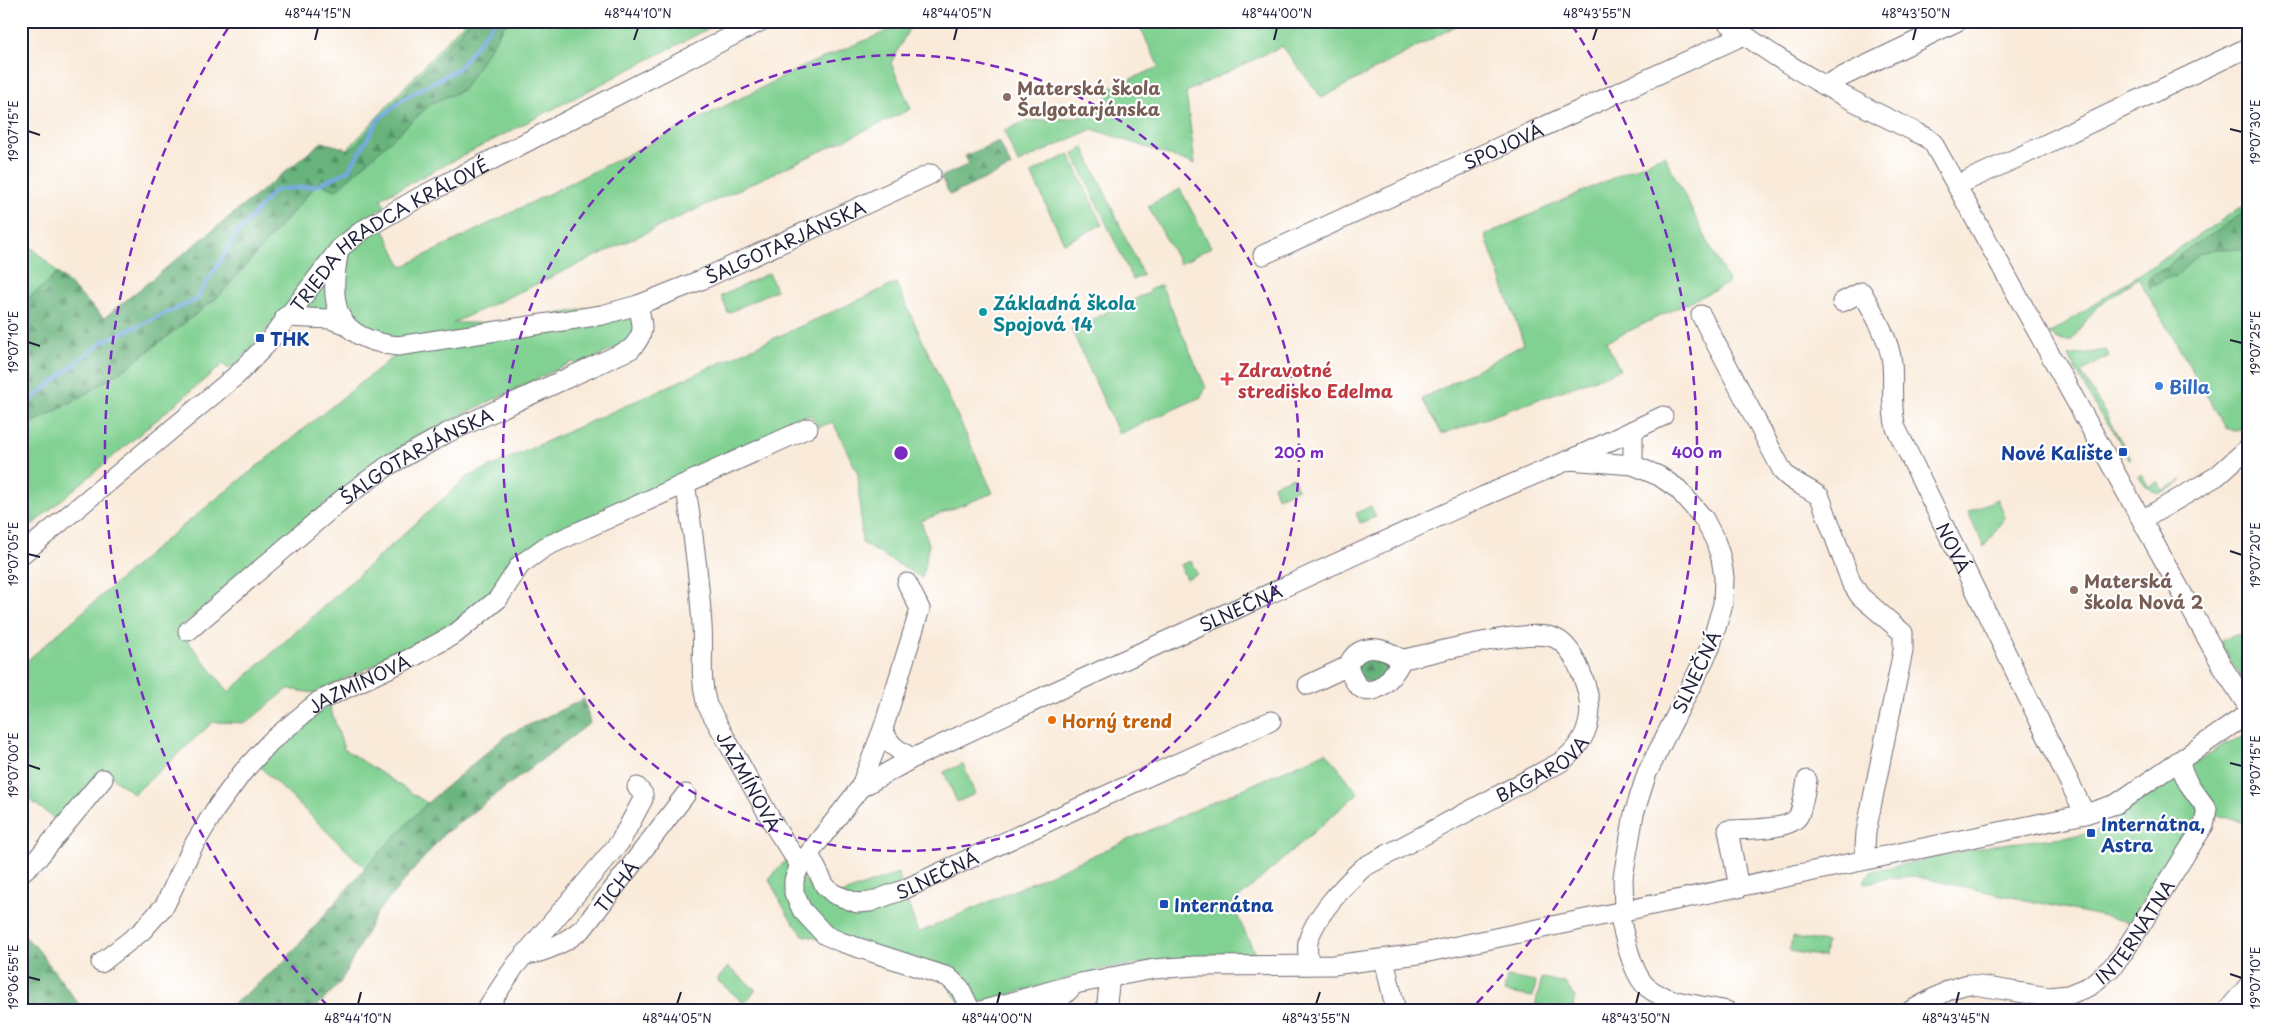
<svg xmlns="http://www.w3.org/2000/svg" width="2270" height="1032" font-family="'Playpen Sans',sans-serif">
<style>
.green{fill:#81d192;stroke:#527a66}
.forest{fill:url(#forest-firs);stroke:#456a5c}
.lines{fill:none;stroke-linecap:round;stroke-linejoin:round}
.stream{stroke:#75a8e1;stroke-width:4}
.minor-casing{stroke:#6d6872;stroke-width:21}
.minor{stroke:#fff;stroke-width:19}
.ticks{fill:none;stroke:#22223b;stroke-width:2}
.ring{fill:none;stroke:#7b2cbf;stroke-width:2.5;stroke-dasharray:9 6}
.education-dot{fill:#8d6e63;stroke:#fff;stroke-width:2}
.culture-dot{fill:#0f9aa8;stroke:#fff;stroke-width:2}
.transit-dot{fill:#1a4fb4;stroke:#fff;stroke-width:2}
.health-dot{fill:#e0444e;stroke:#fff;stroke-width:2}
.shop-dot{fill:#3f7fe0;stroke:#fff;stroke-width:2}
.food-dot{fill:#e8710a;stroke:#fff;stroke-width:2}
.labels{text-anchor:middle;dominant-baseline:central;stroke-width:4.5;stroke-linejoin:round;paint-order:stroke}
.education-label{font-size:18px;font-weight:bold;fill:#785e54;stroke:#fff;text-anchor:start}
.street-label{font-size:18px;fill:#22223b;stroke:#fff}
.culture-label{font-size:18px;font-weight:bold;fill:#0d838f;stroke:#fff;text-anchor:start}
.transit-label{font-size:18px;font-weight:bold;fill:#164399;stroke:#fff;text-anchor:start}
.health-label{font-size:18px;font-weight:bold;fill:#be3a42;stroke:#fff;text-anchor:start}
.shop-label{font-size:18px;font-weight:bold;fill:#366cbe;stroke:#fff;text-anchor:start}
.food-label{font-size:18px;font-weight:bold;fill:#c56008;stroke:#fff;text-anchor:start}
.centre{fill:#7b2cbf;stroke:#fff;stroke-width:2.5}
.ring-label{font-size:15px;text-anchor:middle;font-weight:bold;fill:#7b2cbf;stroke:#fff;stroke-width:4.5;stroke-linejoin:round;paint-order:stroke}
.neatline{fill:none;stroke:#22223b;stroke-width:2}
.ticks-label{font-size:12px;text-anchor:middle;fill:#22223b}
</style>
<defs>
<pattern id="forest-firs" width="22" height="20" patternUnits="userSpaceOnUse" patternTransform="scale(1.25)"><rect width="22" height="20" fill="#68b37c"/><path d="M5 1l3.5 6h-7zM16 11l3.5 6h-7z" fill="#559167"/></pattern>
</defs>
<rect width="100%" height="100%" fill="#fff"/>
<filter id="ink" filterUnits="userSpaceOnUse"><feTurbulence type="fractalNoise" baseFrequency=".02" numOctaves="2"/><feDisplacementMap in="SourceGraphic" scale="10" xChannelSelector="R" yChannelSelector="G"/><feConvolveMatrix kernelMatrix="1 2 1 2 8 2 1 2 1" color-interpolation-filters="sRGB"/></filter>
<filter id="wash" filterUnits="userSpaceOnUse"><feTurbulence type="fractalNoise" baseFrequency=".0096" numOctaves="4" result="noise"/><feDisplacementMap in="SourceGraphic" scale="20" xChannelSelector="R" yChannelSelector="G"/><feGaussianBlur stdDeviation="1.12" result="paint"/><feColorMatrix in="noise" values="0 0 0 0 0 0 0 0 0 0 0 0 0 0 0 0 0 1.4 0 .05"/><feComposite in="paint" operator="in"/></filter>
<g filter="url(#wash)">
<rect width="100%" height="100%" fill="#f9ead9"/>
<path class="green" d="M 465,21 L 723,21 L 381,198 L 385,207 L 375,212 L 402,267 L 811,63 L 897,27 L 901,21 L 913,21 L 891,63 L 911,109 L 453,323 L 505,323 L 626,302 L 635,329 L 626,343 L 580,365 L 572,362 L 443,424 L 444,427 L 352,481 L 178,629 L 229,692 L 466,478 L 896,283 L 993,493 L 921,521 L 929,544 L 922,578 L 862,543 L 858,474 L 833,422 L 819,427 L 810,415 L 536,544 L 491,597 L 446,632 L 314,693 L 288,689 L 246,723 L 213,722 L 134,794 L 101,769 L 59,822 L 21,793 L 21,666 L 164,541 L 397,354 L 338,329 L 282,310 L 257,342 L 232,368 L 227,368 L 223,364 L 21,534 L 21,429 L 74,401 L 129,366 L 219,296 L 348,149 Z
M 1137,21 L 1436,21 L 1461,23 L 1322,98 L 1282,46 L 1186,92 L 1195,164 L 1092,129 L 1018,163 L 1004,131 L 1026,121 L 1073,118 L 1111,105 L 1105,90 L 1159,67 Z
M 1084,148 L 1143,275 L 1133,280 L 1073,153 Z
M 1069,154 L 1102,225 L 1064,243 L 1031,173 Z
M 1664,155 L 1729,283 L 1606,342 L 1620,370 L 1442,434 L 1422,399 L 1524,344 L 1485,235 Z
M 1180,189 L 1211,247 L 1180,264 L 1148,206 Z
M 2249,202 L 2249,429 L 2235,431 L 2226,428 L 2138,278 L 2095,309 L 2071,341 L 2062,341 L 2049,334 Z
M 21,237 L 58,273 L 21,305 Z
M 769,273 L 776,290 L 728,313 L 721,296 Z
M 1161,285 L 1206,388 L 1201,397 L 1119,434 L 1071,329 L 1150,292 L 1149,290 Z
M 2106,350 L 2109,356 L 2081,372 L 2131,458 L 2129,459 L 2113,430 L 2099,413 L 2068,356 Z
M 2141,474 L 2149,487 L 2158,482 L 2163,490 L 2183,480 C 2163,494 2153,500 2139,476 Z
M 1293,477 L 1298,489 L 1277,497 L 1273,485 Z
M 1998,499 L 2005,517 L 1984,547 L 1968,512 Z
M 1371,506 L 1376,517 L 1360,523 L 1356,513 Z
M 1191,561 L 1197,574 L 1186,579 L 1180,565 Z
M 2249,631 L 2249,688 L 2221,645 L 2221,640 Z
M 329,704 L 344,749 L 427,803 L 365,868 L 260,767 L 295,732 Z
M 2244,737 L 2249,738 L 2249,824 L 2223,817 L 2203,808 L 2129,922 L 1913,876 L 1888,878 L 1864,884 L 1866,877 L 1872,871 L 1993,845 L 2081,835 L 2108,828 L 2129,809 L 2224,744 Z
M 1326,752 L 1358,793 L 1232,904 L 1255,954 L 1221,954 L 1107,968 L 963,1007 L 937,970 L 803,935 L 787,914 L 769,879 L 786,860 L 813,889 L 841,894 L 898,873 L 918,933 Z
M 963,764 L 975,794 L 957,802 L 944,772 Z
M 1792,937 L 1826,942 L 1824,957 L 1790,951 Z
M 728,967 L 756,990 L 744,1003 L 717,980 Z
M 1507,977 L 1536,982 L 1533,997 L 1504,992 Z
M 1542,978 L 1565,983 L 1575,997 L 1572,1011 L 1553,1011 L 1535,1007 Z"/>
<path class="forest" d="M 470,21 L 507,21 L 463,90 L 432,103 L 336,190 L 325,186 L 323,177 L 219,296 L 129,366 L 74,401 L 21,429 L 21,305 L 58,273 L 104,318 L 322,142 L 348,149 L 346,152 L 356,145 Z
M 999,141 L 1011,167 L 950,195 L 941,177 L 969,164 L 965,156 Z
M 2249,209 L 2249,245 L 2245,249 L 2215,249 L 2200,253 L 2174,278 L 2167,277 L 2150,288 L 2147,281 L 2152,274 L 2167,268 L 2177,257 Z
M 2249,639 L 2249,679 C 2241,671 2241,651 2244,641 Z
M 1367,654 L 1384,660 L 1387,670 L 1375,685 L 1357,677 L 1355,670 Z
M 584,699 L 590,723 L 444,834 L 376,914 L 340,983 L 313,1011 L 225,1011 L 282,964 L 365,868 L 427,803 L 507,735 Z
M 21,933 L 36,947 L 84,1011 L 21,1011 Z"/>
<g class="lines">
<path class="stream" d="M 21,404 L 26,404 L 102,342 L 196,300 L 239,231 L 275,190 L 316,186 L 348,171 L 379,119 L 405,98 L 458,69 L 495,21"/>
</g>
</g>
<g filter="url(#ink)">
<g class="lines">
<defs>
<g id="minor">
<path d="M 1726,21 C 1787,69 1857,104 1926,137 L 1933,143 L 2224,669 L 2249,708"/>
<path d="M 1825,85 L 1958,21"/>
<path d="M 1957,185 L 2019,157 L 2249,47"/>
<path id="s1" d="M 339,250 C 328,305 334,339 398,346 L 602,315 L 638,305 L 701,280 L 931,174"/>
<path id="s2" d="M 1263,255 L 1744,35"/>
<path id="s3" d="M 1842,302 L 1862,292 C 1874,314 1889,338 1892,363 C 1894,385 1890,406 1896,428 L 2085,814"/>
<path d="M 1701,315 L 1783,472 C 1793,484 1808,487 1820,497 L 1851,582 L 1860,596 L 1903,633 L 1903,651 L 1866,832 L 1865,847 L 1867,859"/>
<path d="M 285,317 L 330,319 L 345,324"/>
<path d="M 1570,460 L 1663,416"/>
<path d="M 1633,465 L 1633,430"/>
<path id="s4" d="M 685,484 C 693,530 699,578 702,625 C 704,653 699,678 707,705 L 778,832 L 800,865"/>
<path d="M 2142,520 L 2217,476 L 2249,447"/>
<path id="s5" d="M 21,555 L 238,374 L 267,344 L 340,248 L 363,230 L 418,198 L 761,21"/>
<path d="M 907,583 L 920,609 L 883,729 C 889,745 898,751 913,758"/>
<path id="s6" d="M 188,631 L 345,497 L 389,465 L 447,433 L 631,349 C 646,333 643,326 638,305"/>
<path d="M 1308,685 L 1348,666"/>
<path d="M 883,729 L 860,788 L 800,865 L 794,880 L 794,893 L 802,910 L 825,935 L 841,942 L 948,977 L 960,988 L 971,1011"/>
<path id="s7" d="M 860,788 L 913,758 L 1056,691 L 1484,496 L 1569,460 L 1633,465 L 1659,476 L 1678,489 L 1704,519 L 1715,540 L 1721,558 L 1724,577 L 1723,604 L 1710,648 L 1647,773 L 1634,814 L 1623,877 L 1624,912"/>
<path id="s8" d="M 809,854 L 825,886 L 834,894 L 857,903 L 870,902 L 903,890 L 1056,818 L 1271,721"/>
<path d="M 21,873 L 38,858 L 103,779"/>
<path d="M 1739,888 L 1728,830 C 1743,829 1792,831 1799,815 C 1803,805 1805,791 1807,780"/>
<path d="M 1619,913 C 1623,931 1632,975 1647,987 C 1667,1004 1703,1005 1727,1011"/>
<path id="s9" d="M 525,955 C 545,953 569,941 584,927 L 686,794"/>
<path d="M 1384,959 L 1396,1011"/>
<path id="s10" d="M 101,963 L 142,931 L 165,905 L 192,848 L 215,810 L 242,773 L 270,742 L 319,701 L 413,657 L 455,634 L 498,599 L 520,565 L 545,547 L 808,428"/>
<path id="s11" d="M 1309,965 C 1308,958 1307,949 1308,942 C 1314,917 1345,884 1364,867 L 1561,762 C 1595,735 1596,705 1579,668 C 1574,656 1565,641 1552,637 C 1527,629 1446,650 1417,656 C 1413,657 1406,659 1402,659 C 1398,658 1392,654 1388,652 C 1371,645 1355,648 1348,666 C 1361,710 1389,687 1402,659"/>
<path d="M 485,1011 L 515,966 L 620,842 L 643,799 L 643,794 L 637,787"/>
<path d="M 981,1011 L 1075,984 L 1154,969 L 1195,966 L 1333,965 L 1419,954 L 2085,814 L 2116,804 L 2249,713"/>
<path d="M 1048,1011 L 1074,985"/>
<path d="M 1106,1011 L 1110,977"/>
<path id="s12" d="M 1910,1011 L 1951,989 L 1968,984 L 2049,997 L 2068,995 L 2090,986 L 2111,968 L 2122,955 L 2204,825 L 2207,809 L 2188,783 L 2178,761"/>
<path d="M 2227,1011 L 2249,985"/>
</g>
</defs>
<use href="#minor" class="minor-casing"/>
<use href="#minor" class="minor"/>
</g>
</g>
<path class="ticks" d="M 315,40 L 318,28M 634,40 L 638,28M 954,40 L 957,28M 1274,40 L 1277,28M 1593,40 L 1597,28M 1913,40 L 1916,28M 2230,129 L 2242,132M 28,131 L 40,135M 2230,340 L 2242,343M 28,342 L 40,346M 2230,551 L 2242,555M 28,554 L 40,557M 2230,763 L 2242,766M 28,765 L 40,769M 2230,974 L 2242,978M 28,977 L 40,980M 358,1004 L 361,992M 677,1004 L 681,992M 997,1004 L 1000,992M 1316,1004 L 1320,992M 1636,1004 L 1639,992M 1956,1004 L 1959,992"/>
<g class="ring">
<circle cx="901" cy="453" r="398"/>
<path d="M328 1006A796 796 0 0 1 230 25M1572 25A796 796 0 0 1 1474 1006"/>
</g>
<g class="education-dot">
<circle cx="1007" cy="97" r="5"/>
<circle cx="2074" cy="590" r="5"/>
</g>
<circle class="culture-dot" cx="983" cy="312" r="5"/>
<g class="transit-dot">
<rect x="255" y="333" width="10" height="10" rx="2.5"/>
<rect x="2118" y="447" width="10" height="10" rx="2.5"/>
<rect x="2086" y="828" width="10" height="10" rx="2.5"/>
<rect x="1159" y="899" width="10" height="10" rx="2.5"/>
</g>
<path class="health-dot" d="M1224.5 371.5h5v5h5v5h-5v5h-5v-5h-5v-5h5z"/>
<circle class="shop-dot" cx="2159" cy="386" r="5"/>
<circle class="food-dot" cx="1052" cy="720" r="5"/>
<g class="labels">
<g class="education-label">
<text x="1017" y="87">Materská škola<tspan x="1017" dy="21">Šalgotarjánska</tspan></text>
<text x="2084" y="580">Materská<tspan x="2084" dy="21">škola Nová 2</tspan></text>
</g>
<g class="street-label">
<text stroke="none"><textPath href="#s2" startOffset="264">SPOJOVÁ</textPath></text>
<text stroke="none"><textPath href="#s5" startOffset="492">TRIEDA HRADCA KRÁLOVÉ</textPath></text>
<text stroke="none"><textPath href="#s1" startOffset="539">ŠALGOTARJÁNSKA</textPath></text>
<text stroke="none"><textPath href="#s6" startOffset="289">ŠALGOTARJÁNSKA</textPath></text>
<text stroke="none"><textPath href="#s3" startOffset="298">NOVÁ</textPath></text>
<text stroke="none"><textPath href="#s7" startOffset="421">SLNEČNÁ</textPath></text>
<text transform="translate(1696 672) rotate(-65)">SLNEČNÁ</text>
<text stroke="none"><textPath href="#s10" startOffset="389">JAZMÍNOVÁ</textPath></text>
<text stroke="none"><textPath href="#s11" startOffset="321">BAGAROVA</textPath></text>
<text stroke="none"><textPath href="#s4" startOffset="309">JAZMÍNOVÁ</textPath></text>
<text stroke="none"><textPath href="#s8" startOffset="158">SLNEČNÁ</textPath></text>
<text stroke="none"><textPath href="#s9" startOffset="118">TICHÁ</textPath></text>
<text stroke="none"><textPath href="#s12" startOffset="260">INTERNÁTNA</textPath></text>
</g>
<g class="culture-label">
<text x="993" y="302">Základná škola<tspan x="993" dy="21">Spojová 14</tspan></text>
</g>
<g class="transit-label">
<text x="270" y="338">THK</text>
<text x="2113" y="452" text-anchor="end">Nové Kalište</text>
<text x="2101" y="823">Internátna,<tspan x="2101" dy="21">Astra</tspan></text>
<text x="1174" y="904">Internátna</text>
</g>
<g class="health-label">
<text x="1238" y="369">Zdravotné<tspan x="1238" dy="21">stredisko Edelma</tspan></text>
</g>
<g class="shop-label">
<text x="2169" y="386">Billa</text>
</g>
<g class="food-label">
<text x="1062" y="720">Horný trend</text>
</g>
</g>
<circle cx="901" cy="453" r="8" class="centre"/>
<g class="ring-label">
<text x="1299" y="458">200 m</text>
<text x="1697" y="458">400 m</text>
</g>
<rect width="2270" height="1032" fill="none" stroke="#fff" stroke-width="55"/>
<rect x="28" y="28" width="2214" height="976" class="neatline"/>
<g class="ticks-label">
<text x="318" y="18">48°44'15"N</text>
<text x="638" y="18">48°44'10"N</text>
<text x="957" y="18">48°44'05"N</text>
<text x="1277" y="18">48°44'00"N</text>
<text x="1597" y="18">48°43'55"N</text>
<text x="1916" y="18">48°43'50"N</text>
<text transform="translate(14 131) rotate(-90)" y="4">19°07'15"E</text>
<text transform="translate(2256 132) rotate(-90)" y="4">19°07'30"E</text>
<text transform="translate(14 342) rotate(-90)" y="4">19°07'10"E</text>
<text transform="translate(2256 343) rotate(-90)" y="4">19°07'25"E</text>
<text transform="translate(14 554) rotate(-90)" y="4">19°07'05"E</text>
<text transform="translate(2256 555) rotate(-90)" y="4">19°07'20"E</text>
<text transform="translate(14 765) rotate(-90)" y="4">19°07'00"E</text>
<text transform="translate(2256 766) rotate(-90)" y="4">19°07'15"E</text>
<text transform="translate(14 977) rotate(-90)" y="4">19°06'55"E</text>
<text transform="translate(2256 978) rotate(-90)" y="4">19°07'10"E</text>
<text x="358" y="1023">48°44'10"N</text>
<text x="677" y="1023">48°44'05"N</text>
<text x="997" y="1023">48°44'00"N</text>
<text x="1316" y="1023">48°43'55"N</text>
<text x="1636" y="1023">48°43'50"N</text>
<text x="1956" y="1023">48°43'45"N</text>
</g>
</svg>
